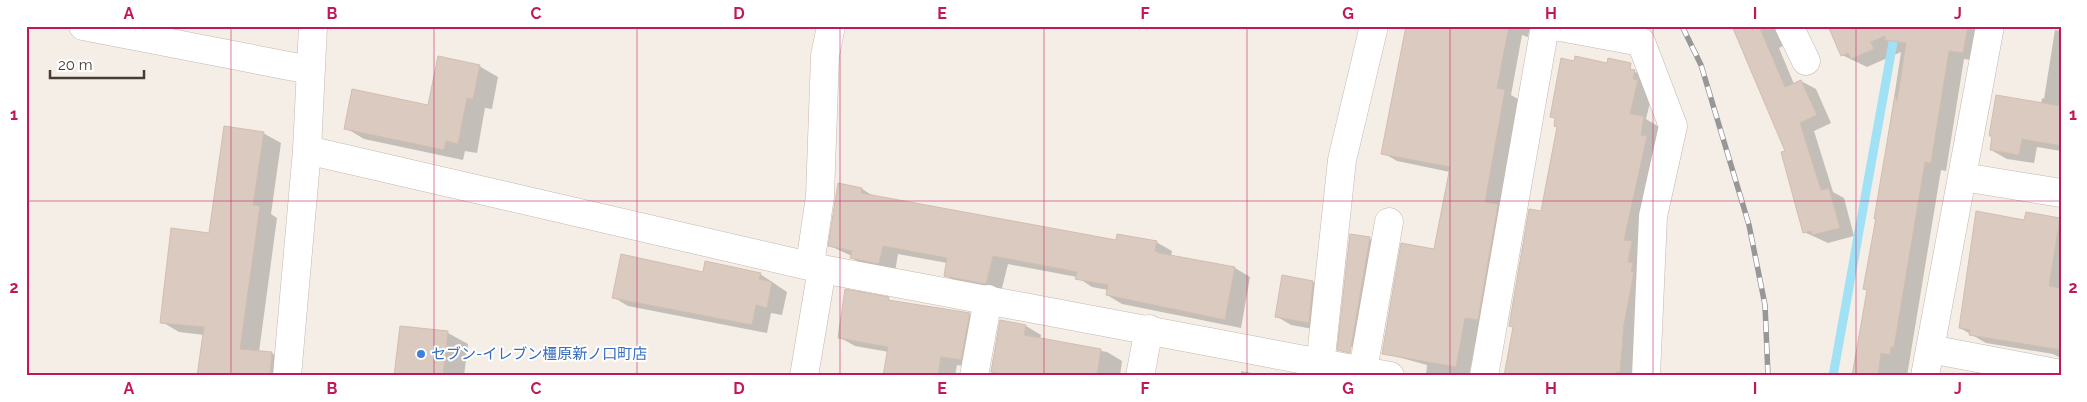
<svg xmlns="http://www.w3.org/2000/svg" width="2087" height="402" font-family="Raleway,'Noto Sans JP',sans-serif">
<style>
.shadow{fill:#0003}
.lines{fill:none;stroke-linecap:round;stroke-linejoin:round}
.stream{stroke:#a0e1f5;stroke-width:9}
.building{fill:#dacabf;stroke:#d2beae}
.minor-casing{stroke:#c4b7ac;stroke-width:29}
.minor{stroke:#fff;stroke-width:28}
.rail-casing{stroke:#979797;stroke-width:5.5}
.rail{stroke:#fff;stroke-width:4;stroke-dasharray:11;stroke-linecap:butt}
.grid{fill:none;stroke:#c2185b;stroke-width:1;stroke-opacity:0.55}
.shop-dot{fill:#3f7fe0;stroke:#fff;stroke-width:2}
.labels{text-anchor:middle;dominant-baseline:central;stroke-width:4;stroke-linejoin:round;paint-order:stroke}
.shop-label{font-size:15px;fill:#366cbe;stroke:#fff;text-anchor:start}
.neatline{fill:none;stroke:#c2185b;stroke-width:2}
.grid-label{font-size:16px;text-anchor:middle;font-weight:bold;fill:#c2185b}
</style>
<rect width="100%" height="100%" fill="#f4eee7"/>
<path class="shadow" d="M 1407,26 L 1530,26 L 1528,37 L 1522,35 L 1511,95 L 1518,99 L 1500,206 L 1511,213 L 1492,327 L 1479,325 L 1469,376 L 1426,376 L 1427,365 L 1398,357 L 1384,349 L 1435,250 L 1450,172 L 1397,161 L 1383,153 Z
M 1732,26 L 1782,26 L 1789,43 L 1779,48 L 1794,84 L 1801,81 L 1816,89 L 1831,123 L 1814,131 L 1833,192 L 1844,198 L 1854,236 L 1828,243 L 1804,232 L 1787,152 Z
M 1830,26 L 1984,26 L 1978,61 L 1964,59 L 1946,171 L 1941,170 L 1907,376 L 1852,376 L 1868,291 L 1865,289 L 1901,52 L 1867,67 L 1842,55 Z
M 2055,30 L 2061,31 L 2061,151 L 2037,147 L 2034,163 L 2007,159 L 1991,150 L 1993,137 L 1990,135 L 2041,104 L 2042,98 L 2044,99 Z
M 479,66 L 498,77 L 492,109 L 485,108 L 477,153 L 465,151 L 463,160 L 364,139 L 346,128 L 429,106 Z
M 1630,69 L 1650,80 L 1653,90 L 1646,119 L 1659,127 L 1635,376 L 1505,376 L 1515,328 L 1510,325 L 1542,213 Z
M 263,133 L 281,143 L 271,214 L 277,218 L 259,352 L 271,353 L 289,363 L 288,376 L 199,376 L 204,335 L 179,332 L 162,322 Z
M 839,185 L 862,189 L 875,197 L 1117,241 L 1156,242 L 1172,251 L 1171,257 L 1235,268 L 1250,277 L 1241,328 L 1122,304 L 1107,295 L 1108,290 L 1092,287 L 1077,277 L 1008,264 L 1001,292 L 960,284 L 945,275 L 947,263 L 898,254 L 895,272 L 867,267 L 852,258 L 852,256 L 830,246 Z
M 2027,214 L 2061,220 L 2061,358 L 2053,354 L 1986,343 L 1960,328 L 2025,221 Z
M 1351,235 L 1370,239 L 1378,243 L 1360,348 L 1348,346 Z
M 704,273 L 760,274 L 787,292 L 782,315 L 771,313 L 767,333 L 628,306 L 613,297 Z
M 1283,277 L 1313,282 L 1328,291 L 1324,331 L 1291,325 L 1276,316 Z
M 888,299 L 895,303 L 969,314 L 985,323 L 976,368 L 957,365 L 955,376 L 884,376 L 889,352 L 855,346 L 839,337 Z
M 1001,322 L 1026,326 L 1041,335 L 1040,339 L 1107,352 L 1122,361 L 1120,376 L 997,376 L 992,372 Z
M 401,327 L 448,333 L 468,344 L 464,376 L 395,376 Z
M 1241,371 L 1267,376 L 1241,376 Z"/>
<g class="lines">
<path class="stream" d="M 1833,376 L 1895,31"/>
</g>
<path class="building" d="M 1406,26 L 1509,26 L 1497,88 L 1505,90 L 1485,202 L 1498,204 L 1478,320 L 1465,318 L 1456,367 L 1382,354 L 1401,243 L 1434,249 L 1450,167 L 1381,154 Z
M 1732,26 L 1759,26 L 1785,87 L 1801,80 L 1817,115 L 1800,123 L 1821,190 L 1829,188 L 1840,228 L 1812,235 L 1811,231 L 1803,233 L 1781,152 L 1785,151 Z
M 1828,26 L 1968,26 L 1963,53 L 1949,51 L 1931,163 L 1925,162 L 1894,347 L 1891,347 L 1890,355 L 1881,353 L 1878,376 L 1852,376 L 1867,290 L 1863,289 L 1876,218 L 1874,219 L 1895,95 L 1897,101 L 1906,43 L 1885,40 L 1885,36 L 1871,42 L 1874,49 L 1851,59 L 1848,53 L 1841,56 Z
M 438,56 L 480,65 L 473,99 L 467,98 L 458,144 L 446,141 L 444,150 L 344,129 L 352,89 L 428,105 Z
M 1575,56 L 1607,63 L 1608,58 L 1631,63 L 1630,69 L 1635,70 L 1633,79 L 1638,80 L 1630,114 L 1644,116 L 1641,135 L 1647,136 L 1624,240 L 1632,241 L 1628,262 L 1633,263 L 1631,272 L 1634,272 L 1624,324 L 1620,372 L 1616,372 L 1616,376 L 1504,376 L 1513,327 L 1509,326 L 1529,209 L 1541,211 L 1557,127 L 1554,126 L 1555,118 L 1550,117 L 1561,58 L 1574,61 Z
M 1996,95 L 2061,106 L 2061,146 L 2022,139 L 2019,155 L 1990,150 L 1992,136 L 1989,136 Z
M 224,126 L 264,132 L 253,205 L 260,206 L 240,349 L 272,352 L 270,375 L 235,373 L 234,376 L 197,376 L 204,327 L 160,323 L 171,228 L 209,233 Z
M 838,183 L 862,188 L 861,193 L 1116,240 L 1117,234 L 1157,241 L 1155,251 L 1159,253 L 1235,267 L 1225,320 L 1106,295 L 1108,285 L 1075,279 L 1077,272 L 993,256 L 986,284 L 944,276 L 947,258 L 883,246 L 879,264 L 850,258 L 852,251 L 828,246 Z
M 1976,211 L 2024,220 L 2026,212 L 2060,218 L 2049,286 L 2061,288 L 2061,350 L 1969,335 L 1970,330 L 1959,328 Z
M 1350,234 L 1370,237 L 1350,353 L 1337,350 Z
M 621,254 L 703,272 L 705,261 L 761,273 L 759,279 L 772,282 L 767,308 L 756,305 L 752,325 L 612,298 Z
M 1282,275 L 1313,281 L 1309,323 L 1275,317 Z
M 845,289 L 889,297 L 888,300 L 970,313 L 961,360 L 941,357 L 938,376 L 883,376 L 888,347 L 838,338 Z
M 1000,320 L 1026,325 L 1024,335 L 1101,349 L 1097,376 L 1009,376 L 991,372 Z
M 400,326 L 448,331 L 443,376 L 394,376 Z"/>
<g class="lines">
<defs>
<path id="minor" d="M 83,26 L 310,70
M 1555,26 L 1641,42 L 1673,126 L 1653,216 L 1646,376
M 1789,26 L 1806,61
M 307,150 L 822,269 L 1390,376
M 1963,177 L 2061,193
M 810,265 L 820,196 L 825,56 L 831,26
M 1930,349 L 2061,374
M 1363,370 L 1389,222
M 287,376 L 307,150 L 313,26
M 804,376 L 822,269
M 974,376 L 988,299
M 1140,376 L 1149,329
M 1319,376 L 1342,160 L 1374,26
M 1484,376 L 1545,26
M 1925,376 L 1990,26"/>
</defs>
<use href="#minor" class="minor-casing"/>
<use href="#minor" class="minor"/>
<defs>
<path id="rail" d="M 1682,26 L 1701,65 L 1749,225 L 1765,305 L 1768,376"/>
</defs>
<use href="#rail" class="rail-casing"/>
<use href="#rail" class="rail"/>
</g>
<path class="grid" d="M 231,26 L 231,376M 434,26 L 434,376M 637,26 L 637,376M 840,26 L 840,376M 1044,26 L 1044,376M 1247,26 L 1247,376M 1450,26 L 1450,376M 1653,26 L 1653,376M 1856,26 L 1856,376M 26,201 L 2061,201"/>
<circle class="shop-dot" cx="421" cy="354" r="5"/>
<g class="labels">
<g class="shop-label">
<text x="431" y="354">セブン-イレブン橿原新ノ口町店</text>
</g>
</g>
<rect width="2087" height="402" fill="none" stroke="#ffffff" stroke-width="55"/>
<path d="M50 70v8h94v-8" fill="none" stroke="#483d35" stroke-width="2.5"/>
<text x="58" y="70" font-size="15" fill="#483d35" stroke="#ffffff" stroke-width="4" paint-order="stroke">20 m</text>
<rect x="28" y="28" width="2032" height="346" class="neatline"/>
<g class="grid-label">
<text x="129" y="19">A</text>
<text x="332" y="19">B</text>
<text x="536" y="19">C</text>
<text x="739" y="19">D</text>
<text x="942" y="19">E</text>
<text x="1145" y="19">F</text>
<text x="1348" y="19">G</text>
<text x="1551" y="19">H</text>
<text x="1755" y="19">I</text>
<text x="1958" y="19">J</text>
<text x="14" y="120">1</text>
<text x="2073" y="120">1</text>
<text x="14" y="293">2</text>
<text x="2073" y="293">2</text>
<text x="129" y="394">A</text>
<text x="332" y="394">B</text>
<text x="536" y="394">C</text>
<text x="739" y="394">D</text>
<text x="942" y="394">E</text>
<text x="1145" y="394">F</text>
<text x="1348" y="394">G</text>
<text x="1551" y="394">H</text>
<text x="1755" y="394">I</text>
<text x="1958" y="394">J</text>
</g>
</svg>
